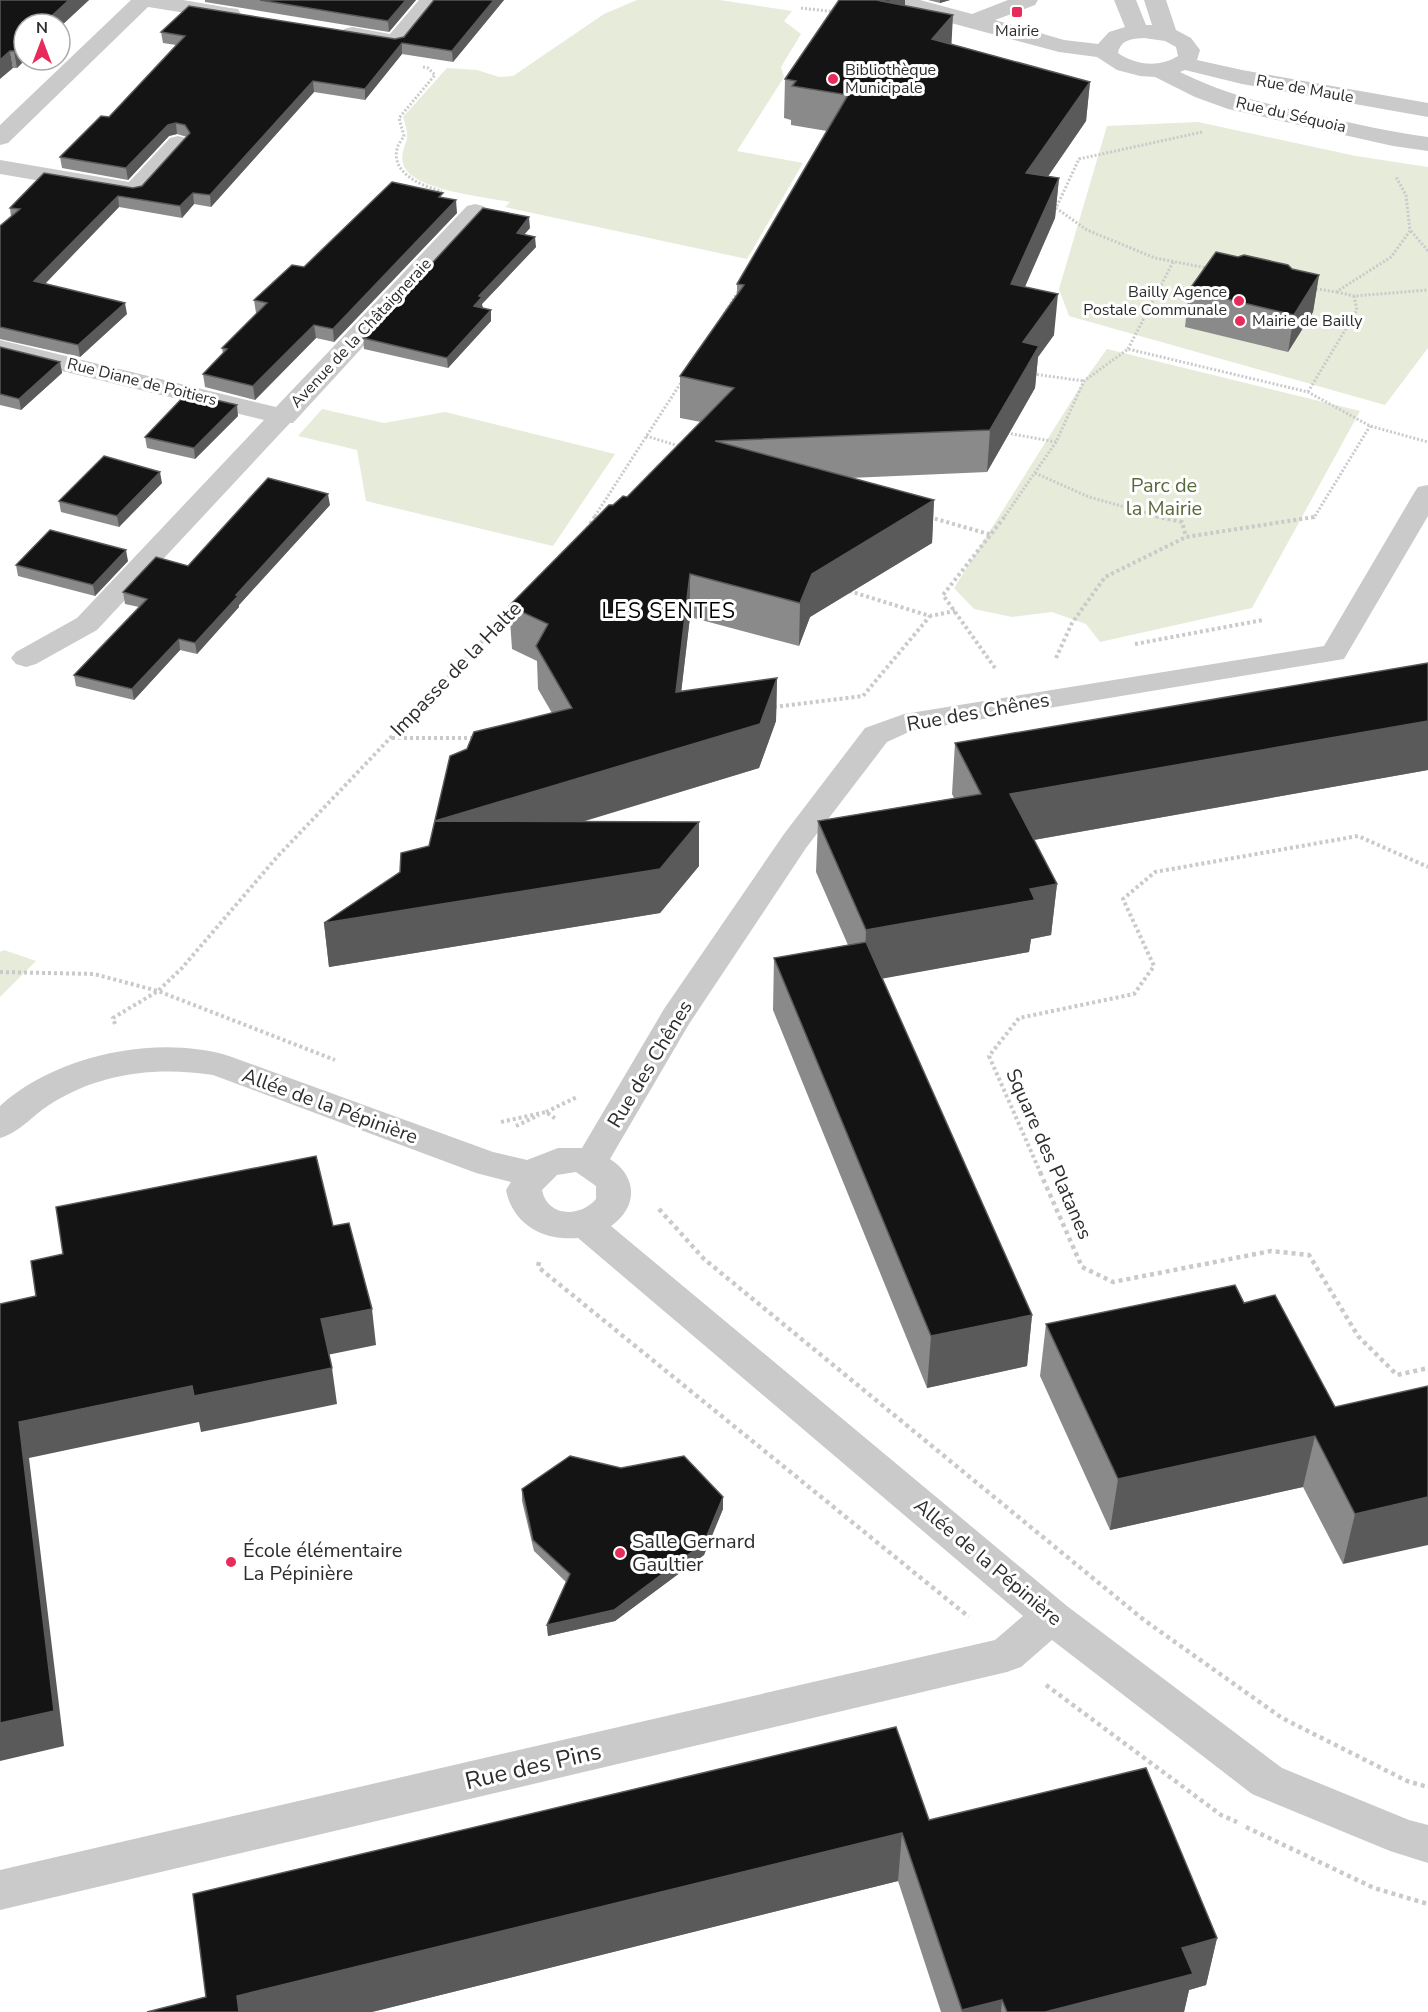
<svg xmlns="http://www.w3.org/2000/svg" width="1428" height="2012" font-family="'Nunito Sans',sans-serif">
<style>
.green{fill:#e6ebda}
.lines{fill:none;stroke-linecap:round;stroke-linejoin:round}
.path-far2{stroke:#cacaca;stroke-width:3;stroke-dasharray:2 2;stroke-linecap:butt}
.path-far1{stroke:#cacaca;stroke-width:4;stroke-dasharray:3 3;stroke-linecap:butt}
.path{stroke:#cacaca;stroke-width:4.5;stroke-dasharray:4 4;stroke-linecap:butt}
.minor{fill:#cacaca;fill-rule:evenodd}
.wall{fill:#8a8a8a}
.shaded-wall{fill:#5a5a5a}
.building{fill:#141414;stroke:#5a5a5a;stroke-width:1.5}
.poi-dot{fill:#e72c5c;stroke:#fff;stroke-width:2}
.labels{text-anchor:middle;dominant-baseline:central;stroke-width:6;stroke-linejoin:round;paint-order:stroke}
.far-poi-label{font-size:16px;fill:#2d2d2d;stroke:#fff;text-anchor:start}
.far-street-label{font-size:16px;fill:#2d2d2d;stroke:#fff}
.park-label{font-size:20px;fill:#58693a;stroke:#fff}
.street-label{font-size:20px;fill:#2d2d2d;stroke:#fff}
.poi-label{font-size:20px;fill:#2d2d2d;stroke:#fff;text-anchor:start}
.neighbourhood-label{font-size:21px;letter-spacing:1.5px;fill:#000;stroke:#fff}
.near-street-label{font-size:24px;fill:#2d2d2d;stroke:#fff}
</style>
<rect width="100%" height="100%" fill="#fff"/>
<path class="green" d="M 637,0 L 720,0 L 792,11 L 784,21 L 801,34 L 781,67 L 784,77 L 737,151 L 803,163 L 747,259 L 505,207 L 510,202 C 486,197 413,190 404,166 C 400,156 404,149 407,139 C 408,133 405,123 403,117 L 447,68 L 477,70 L 499,77 L 513,76 L 604,14 Z
M 1198,122 L 1356,156 L 1428,167 L 1428,348 L 1385,405 L 1069,316 L 1059,289 L 1107,126 Z
M 1107,349 L 1360,411 L 1252,608 L 1100,642 L 1086,624 L 1052,612 L 1012,617 L 974,609 L 954,588 L 1084,381 Z
M 322,409 L 384,423 L 445,412 L 615,454 L 553,546 L 366,501 L 357,450 L 298,436 Z
M 4,950 L 36,961 L 0,997 L 0,952 Z"/>
<g class="lines">
<path class="path-far2" d="M 801,8 L 836,12
M 423,67 L 428,68 L 435,75 L 399,118 L 404,136 C 402,140 398,144 397,149 C 391,174 424,187 442,191
M 1202,132 L 1079,159 L 1056,208 L 1087,230 L 1155,258 L 1207,268
M 1411,231 L 1428,251
M 1312,288 L 1336,292 L 1391,257 L 1410,231 L 1406,195 L 1396,177
M 1337,292 L 1354,296 L 1428,290
M 724,314 L 739,290
M 1128,349 L 1173,262
M 1033,374 L 1084,381
M 1308,392 L 1357,310 L 1354,296
M 1007,433 L 1056,442
M 646,436 L 682,447
M 1035,473 L 1089,497 L 1157,516
M 595,516 L 682,381
M 1005,516 L 1056,442 L 1084,381 L 1128,349 L 1308,392 L 1370,426 L 1428,442
M 1315,516 L 1370,426"/>
<path class="path-far1" d="M 1150,515 L 1182,522 L 1186,537
M 929,517 L 992,535
M 587,529 L 596,515
M 849,591 L 930,616 L 955,611
M 1135,644 L 1263,620
M 1056,658 L 1072,623 L 1105,577 L 1186,537 L 1314,517 L 1315,515
M 995,668 L 943,595 L 1006,515
M 774,707 L 863,696 L 930,616
M 392,738 L 477,738
M 0,972 L 94,974 L 158,991 L 335,1060
M 115,1024 L 113,1018 L 158,991 L 182,968 L 277,857 L 513,609
M 546,1112 L 577,1097
M 501,1122 L 546,1112 L 556,1119
M 516,1126 L 539,1115
M 1041,1174 L 989,1056 L 1019,1018 L 1134,994 L 1154,966 L 1123,899 L 1155,872 L 1358,836 L 1428,867"/>
<path class="path" d="M 1040,1172 L 1082,1267 L 1113,1282 L 1271,1251 L 1309,1255 L 1358,1336 L 1397,1375 L 1428,1368
M 659,1209 L 704,1259 L 1144,1620 L 1282,1718 L 1407,1781 L 1428,1787
M 539,1262 L 538,1267 L 969,1617
M 1046,1685 L 1221,1815 L 1237,1822
M 1246,1827 L 1374,1888 L 1428,1904"/>
<path class="minor" d="M 131,0 L 183,0 L 230,8 L 238,9 L 241,14 L 238,19 L 230,20 L 148,7 L 8,143 L 0,145 L 0,125 Z
M 419,0 L 441,0 L 403,46 C 386,50 361,43 344,39 L 341,34 L 344,29 L 352,27 L 390,34 Z
M 881,0 L 920,0 L 972,14 L 1008,0 L 1038,0 L 1035,5 L 995,20 L 1064,40 L 1098,44 L 1109,32 L 1125,27 L 1114,0 L 1136,0 L 1146,25 L 1152,25 L 1144,0 L 1166,0 L 1176,30 L 1191,38 L 1200,50 L 1197,60 L 1242,70 L 1428,103 L 1428,117 L 1242,84 L 1185,70 L 1180,72 C 1229,96 1267,104 1320,116 C 1356,124 1391,132 1428,137 L 1428,151 L 1393,146 L 1228,109 L 1195,97 L 1155,77 L 1140,76 L 1117,70 L 1097,57 L 1059,52 L 884,5 ZM 1144,38 L 1165,41 L 1176,47 L 1178,56 C 1159,68 1135,65 1118,53 C 1121,39 1132,39 1144,38 Z
M 178,136 L 186,138 L 190,143 L 186,148 L 143,195 L 135,197 L 0,174 L 0,160 L 129,182 L 170,138 Z
M 475,204 L 483,206 L 487,211 L 483,216 L 293,423 L 290,423 L 97,630 L 36,664 L 26,667 L 16,664 L 11,658 L 16,652 L 77,618 L 264,420 L 0,356 L 0,340 L 276,407 L 467,206 Z
M 1428,485 L 1428,516 L 1344,659 L 911,731 L 887,742 L 806,848 L 689,1024 L 610,1159 C 638,1177 638,1207 611,1226 L 1067,1606 L 1282,1768 L 1409,1820 L 1428,1825 L 1428,1863 L 1390,1851 L 1252,1794 L 1052,1640 L 1021,1667 L 1007,1672 L 0,1910 L 0,1870 L 995,1640 L 1023,1616 L 578,1238 C 544,1241 513,1225 506,1190 L 511,1182 L 476,1173 L 213,1075 C 156,1066 98,1073 49,1105 C 32,1116 19,1133 0,1138 L 0,1106 C 56,1055 157,1034 229,1056 L 493,1152 L 527,1160 L 558,1148 L 582,1148 L 664,1009 L 784,834 L 865,728 L 904,714 L 1324,646 L 1414,493 L 1418,487 ZM 576,1172 L 596,1186 L 596,1199 C 580,1218 547,1217 542,1190 L 557,1175 Z"/>
</g>
<path class="wall" d="M 0,0 L 89,0 L 24,60 L 25,60 L 17,68 L 13,68 Z
M 205,0 L 416,0 L 389,32 L 205,2 Z
M 434,0 L 504,0 L 453,62 L 402,54 L 365,100 L 314,92 L 211,207 L 194,204 L 182,218 L 119,207 L 45,284 L 127,314 L 80,357 L 0,339 L 0,226 L 11,217 L 10,208 L 142,186 L 187,137 L 177,134 L 169,136 L 128,180 L 62,168 L 60,157 L 109,117 L 176,45 L 163,43 L 161,32 L 395,39 L 404,37 Z
M 928,0 L 950,0 L 940,3 Z
M 905,6 L 951,44 L 1090,82 L 1086,121 L 1048,176 L 1059,178 L 1055,218 L 1025,287 L 1054,335 L 1038,357 L 1035,388 L 987,472 L 850,478 L 934,500 L 932,543 L 810,617 L 799,646 L 690,617 L 681,692 L 777,678 L 776,721 L 759,768 L 582,822 L 699,866 L 660,913 L 329,967 L 324,923 L 400,872 L 429,846 L 552,713 L 538,689 L 537,661 L 512,649 L 509,606 L 613,505 L 627,497 L 701,422 L 680,418 L 680,376 L 737,294 L 737,284 L 827,131 L 791,125 L 791,120 L 784,118 L 785,79 Z
M 444,198 L 457,213 L 334,342 L 316,338 L 255,400 L 205,387 L 203,374 L 223,354 L 222,348 L 257,314 L 256,313 L 254,300 L 304,267 Z
M 530,228 L 524,234 L 536,247 L 482,304 L 482,308 L 491,310 L 491,321 L 448,368 L 364,349 L 363,338 Z
M 1292,269 L 1319,275 L 1313,312 L 1288,352 L 1185,327 L 1189,290 Z
M 0,347 L 60,362 L 62,373 L 21,410 L 0,405 Z
M 238,416 L 195,459 L 147,448 L 145,437 Z
M 162,483 L 119,527 L 61,512 L 59,501 Z
M 330,505 L 239,605 L 239,607 L 197,654 L 180,650 L 134,700 L 76,686 L 74,675 L 139,607 L 125,604 L 123,592 L 188,566 Z
M 128,561 L 95,596 L 18,576 L 16,565 Z
M 1428,663 L 1428,770 L 1034,840 L 1057,884 L 1051,935 L 1031,939 L 1029,952 L 882,978 L 1032,1315 L 1027,1366 L 927,1388 L 773,1010 L 774,958 L 848,945 L 816,872 L 818,821 L 954,798 L 952,794 L 955,743 Z
M 1244,1303 L 1335,1407 L 1428,1386 L 1343,1564 L 1303,1487 L 1110,1530 L 1040,1376 L 1046,1324 Z
M 621,1468 L 723,1509 L 704,1555 L 615,1621 L 548,1636 L 547,1625 L 566,1582 L 534,1551 L 522,1501 L 522,1489 Z
M 929,1820 L 1217,1938 L 1206,1985 L 1189,1990 L 1184,2012 L 941,2012 L 898,1881 L 372,2012 Z"/>
<path class="shaded-wall" d="M 69,0 L 89,0 L 60,27 L 60,24 L 43,24 Z
M 406,0 L 416,0 L 389,32 L 388,21 Z
M 494,0 L 504,0 L 453,62 L 452,51 Z
M 897,0 L 905,0 L 905,13 L 844,15 Z
M 940,0 L 950,0 L 940,3 Z
M 953,15 L 951,53 L 932,39 Z
M 24,42 L 24,60 L 25,60 L 17,68 L 14,51 Z
M 402,43 L 402,54 L 365,100 L 365,89 Z
M 10,51 L 13,68 L 0,79 L 0,60 Z
M 313,81 L 314,92 L 211,207 L 210,195 Z
M 1090,82 L 1086,121 L 1023,213 L 1026,173 Z
M 176,123 L 177,134 L 169,136 L 128,180 L 126,168 L 168,125 Z
M 1059,178 L 1055,218 L 1008,325 L 1011,284 Z
M 193,193 L 194,204 L 182,218 L 180,206 Z
M 118,196 L 119,207 L 36,293 L 34,281 Z
M 456,200 L 457,213 L 334,342 L 333,329 Z
M 529,217 L 530,228 L 517,243 L 517,233 Z
M 535,237 L 536,247 L 482,304 L 483,308 L 474,317 L 474,306 L 479,296 Z
M 1319,275 L 1313,312 L 1288,352 L 1294,315 Z
M 1058,294 L 1054,335 L 1038,357 L 1035,388 L 987,472 L 990,430 L 1023,342 Z
M 125,303 L 127,314 L 80,357 L 78,345 Z
M 491,310 L 491,321 L 448,368 L 447,358 Z
M 314,325 L 316,338 L 255,400 L 253,386 Z
M 60,362 L 62,373 L 21,410 L 19,399 Z
M 237,405 L 238,416 L 195,459 L 194,448 Z
M 160,472 L 162,483 L 119,527 L 117,516 Z
M 328,494 L 330,505 L 239,605 L 239,607 L 197,654 L 195,643 L 236,595 Z
M 934,500 L 932,543 L 810,617 L 799,646 L 800,603 L 812,574 Z
M 126,550 L 128,561 L 95,596 L 93,585 Z
M 690,574 L 690,617 L 676,736 L 676,692 Z
M 179,639 L 180,650 L 134,700 L 132,689 Z
M 777,678 L 776,721 L 759,768 L 439,865 L 435,821 Z
M 1428,721 L 1428,770 L 1005,845 L 1010,794 Z
M 699,822 L 699,866 L 660,913 L 329,967 L 324,923 Z
M 1057,884 L 1051,935 L 1031,939 L 1029,952 L 864,982 L 866,930 L 1030,889 Z
M 372,1309 L 376,1345 L 327,1355 L 321,1319 Z
M 1032,1315 L 1027,1366 L 927,1388 L 931,1336 Z
M 332,1368 L 337,1404 L 201,1432 L 199,1422 L 29,1458 L 64,1746 L 0,1761 L 0,1723 L 19,1422 L 192,1386 Z
M 1315,1436 L 1303,1487 L 1110,1530 L 1118,1479 Z
M 723,1497 L 723,1509 L 704,1555 L 615,1621 L 548,1636 L 547,1625 Z
M 1428,1497 L 1428,1545 L 1343,1564 L 1355,1514 Z
M 902,1833 L 898,1881 L 372,2012 L 239,2012 L 237,1996 Z
M 1217,1938 L 1206,1985 L 1189,1990 L 1184,2012 L 1045,2012 L 1182,1948 Z
M 1002,2000 L 1001,2012 L 962,2012 L 962,2010 Z"/>
<path class="building" d="M 0,0 L 69,0 L 43,24 L 24,24 L 24,42 L 14,51 L 10,51 L 0,60 Z
M 260,0 L 406,0 L 388,21 Z
M 434,0 L 494,0 L 452,51 L 402,43 L 365,89 L 313,81 L 210,195 L 193,193 L 180,206 L 118,196 L 34,281 L 125,303 L 78,345 L 0,327 L 0,226 L 20,209 L 10,208 L 44,173 L 133,188 L 142,186 L 190,133 L 185,125 L 176,123 L 168,125 L 126,168 L 60,157 L 101,116 L 109,117 L 185,36 L 161,32 L 189,6 L 395,39 L 404,37 Z
M 839,0 L 876,0 L 953,15 L 932,39 L 1090,82 L 1026,173 L 1059,178 L 1011,284 L 1058,294 L 1023,342 L 1039,346 L 990,430 L 715,441 L 934,500 L 812,574 L 800,603 L 690,574 L 676,692 L 777,678 L 760,724 L 435,821 L 699,822 L 660,869 L 324,923 L 400,872 L 401,853 L 429,846 L 450,756 L 467,749 L 474,732 L 572,708 L 536,646 L 548,624 L 509,606 L 609,505 L 613,505 L 623,496 L 627,497 L 734,388 L 680,376 L 744,285 L 737,284 L 848,95 L 792,86 L 796,81 L 785,79 Z
M 876,0 L 897,0 L 888,2 Z
M 392,182 L 443,193 L 439,197 L 456,200 L 333,329 L 314,325 L 253,386 L 203,374 L 227,349 L 222,348 L 267,303 L 254,300 L 292,265 L 304,267 Z
M 483,208 L 529,217 L 517,233 L 535,237 L 479,296 L 482,297 L 474,306 L 491,310 L 447,358 L 363,338 Z
M 1216,252 L 1238,257 L 1244,255 L 1288,265 L 1292,269 L 1319,275 L 1294,315 L 1189,290 Z
M 0,347 L 60,362 L 19,399 L 0,394 Z
M 187,393 L 237,405 L 194,448 L 145,437 Z
M 104,456 L 160,472 L 117,516 L 59,501 Z
M 268,478 L 328,494 L 236,595 L 238,596 L 195,643 L 179,639 L 132,689 L 74,675 L 147,599 L 123,592 L 156,557 L 188,566 Z
M 50,530 L 126,550 L 93,585 L 16,565 Z
M 1428,663 L 1428,721 L 1010,794 L 1057,884 L 1030,889 L 1035,900 L 866,930 L 818,821 L 981,794 L 955,743 Z
M 866,942 L 1032,1315 L 931,1336 L 774,958 Z
M 316,1156 L 333,1226 L 349,1223 L 372,1309 L 321,1319 L 332,1368 L 194,1396 L 192,1386 L 19,1422 L 54,1711 L 0,1723 L 0,1304 L 36,1296 L 31,1261 L 63,1254 L 56,1207 Z
M 1235,1285 L 1244,1303 L 1275,1295 L 1335,1407 L 1428,1386 L 1428,1497 L 1355,1514 L 1315,1436 L 1118,1479 L 1046,1324 Z
M 570,1456 L 621,1468 L 684,1456 L 723,1497 L 704,1543 L 614,1610 L 547,1625 L 570,1574 L 533,1540 L 522,1489 Z
M 896,1727 L 929,1820 L 1146,1768 L 1217,1938 L 1182,1948 L 1193,1974 L 1045,2012 L 1007,2012 L 1002,2000 L 962,2010 L 902,1833 L 237,1996 L 239,2012 L 147,2012 L 206,1997 L 193,1894 Z"/>
<g class="poi-dot">
<rect x="1011" y="6" width="12" height="12" rx="3"/>
<circle cx="833" cy="79" r="6"/>
<circle cx="1239" cy="301" r="6"/>
<circle cx="1240" cy="321" r="6"/>
<circle cx="620" cy="1553" r="6"/>
<circle cx="231" cy="1562" r="6"/>
</g>
<g class="labels">
<g class="far-poi-label">
<text x="1017" y="31" text-anchor="middle">Mairie</text>
<text x="845" y="70">Bibliothèque<tspan x="845" dy="18">Municipale</tspan></text>
<text x="1227" y="292" text-anchor="end">Bailly Agence<tspan x="1227" dy="18">Postale Communale</tspan></text>
<text x="1252" y="321">Mairie de Bailly</text>
</g>
<g class="far-street-label">
<text transform="translate(1305 89) rotate(10)">Rue de Maule</text>
<text transform="translate(1291 115) rotate(13)">Rue du Séquoia</text>
<text transform="translate(361 333) rotate(-47)">Avenue de la Châtaigneraie</text>
<text transform="translate(142 382) rotate(14)">Rue Diane de Poitiers</text>
</g>
<g class="park-label">
<text x="1164" y="485">Parc de<tspan x="1164" dy="23">la Mairie</tspan></text>
</g>
<g class="street-label">
<text transform="translate(456 669) rotate(-46)">Impasse de la Halte</text>
<text transform="translate(978 712) rotate(-10)">Rue des Chênes</text>
<text transform="translate(650 1064) rotate(-59)">Rue des Chênes</text>
<text transform="translate(330 1106) rotate(20)">Allée de la Pépinière</text>
<text transform="translate(1049 1154) rotate(66)">Square des Platanes</text>
<text transform="translate(988 1562) rotate(40)">Allée de la Pépinière</text>
</g>
<g class="poi-label">
<text x="632" y="1541">Salle Gernard<tspan x="632" dy="23">Gaultier</tspan></text>
<text x="243" y="1550">École élémentaire<tspan x="243" dy="23">La Pépinière</tspan></text>
</g>
<g class="neighbourhood-label">
<text x="669" y="611">LES SENTES</text>
</g>
<g class="near-street-label">
<text transform="translate(533 1766) rotate(-13)">Rue des Pins</text>
</g>
</g>
<g transform="translate(42 42)"><circle r="28" fill="#ffffff" stroke="#ababab" stroke-width="1.5"/>
<path d="M0-4.5L10 22L0 15L-10 22Z" fill="#e72c5c"/>
<text y="-9" font-size="16" font-weight="bold" text-anchor="middle" fill="#2d2d2d">N</text>
</g>
</svg>
